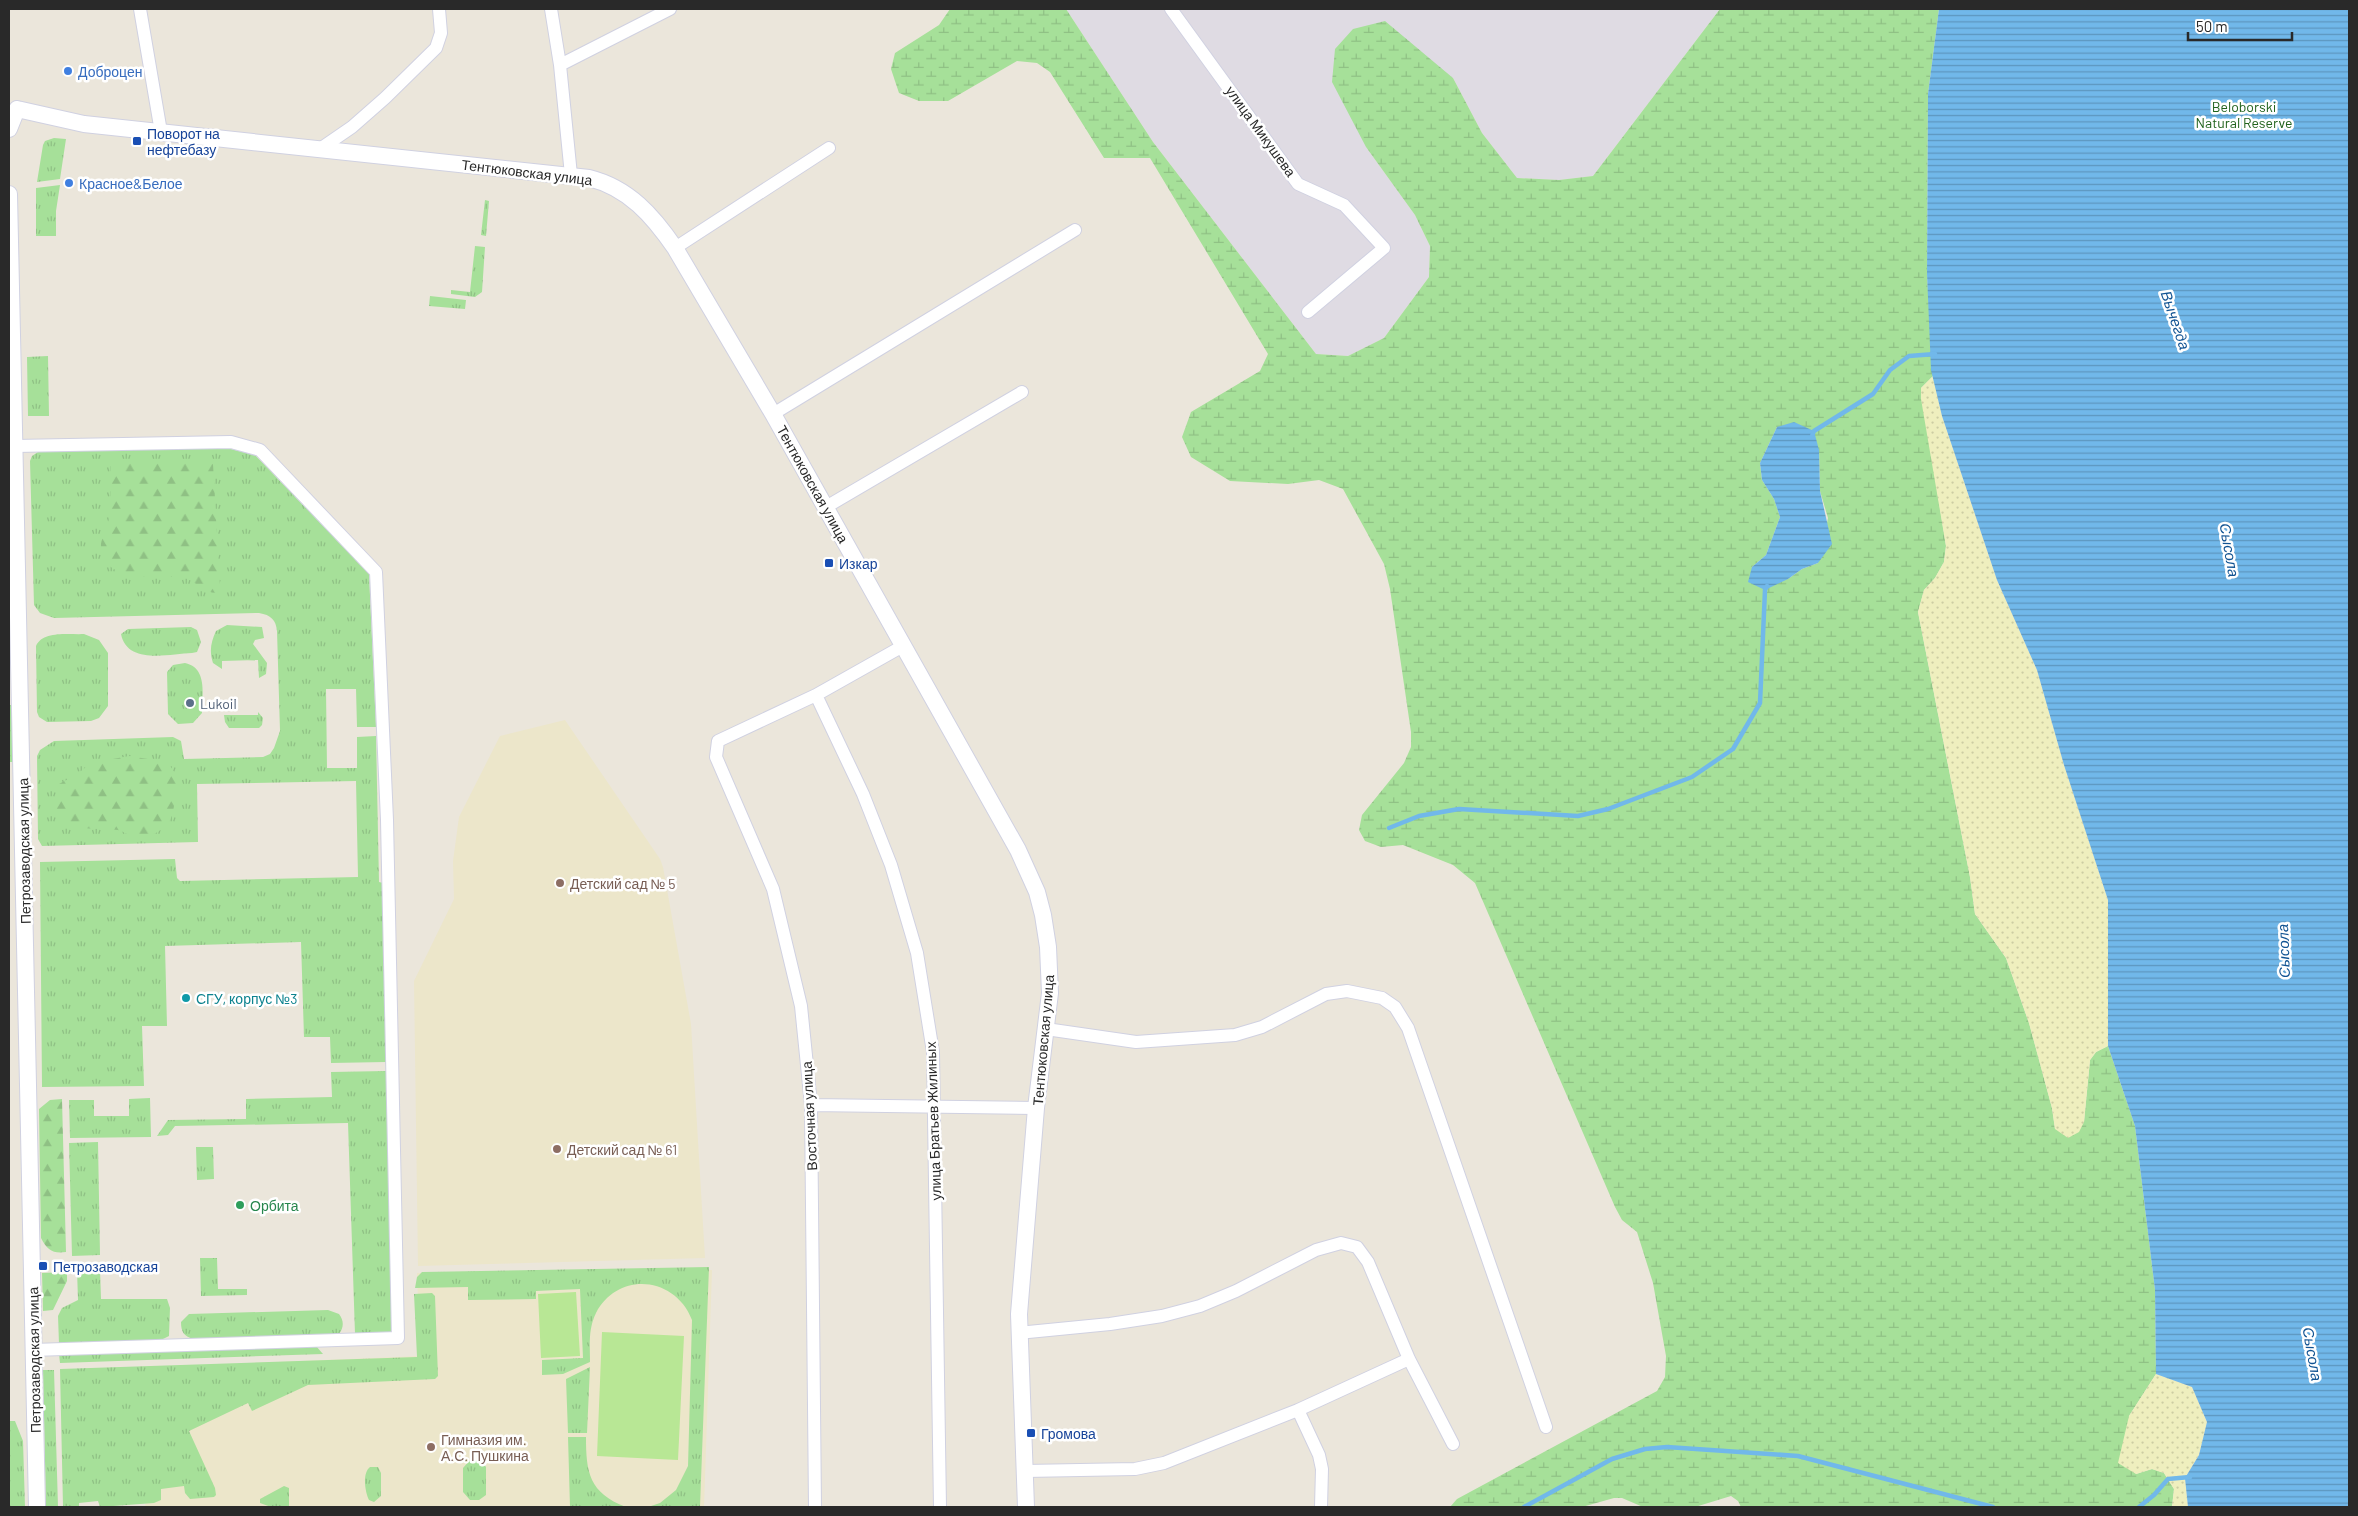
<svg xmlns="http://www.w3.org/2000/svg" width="2358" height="1516" font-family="Barlow,sans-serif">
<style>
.industrial{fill:#dfdbe3}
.education{fill:#ece6ca}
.grass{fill:url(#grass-tufts)}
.forest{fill:url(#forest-firs)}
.wetland{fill:url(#wetland-marsh);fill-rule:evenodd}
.sand{fill:url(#sand-dots)}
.pitch{fill:#b8e795}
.water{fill:url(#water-rules)}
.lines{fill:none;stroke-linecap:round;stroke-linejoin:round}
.stream{stroke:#71b8ea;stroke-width:4.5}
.minor-casing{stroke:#d0d1e1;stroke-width:14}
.tertiary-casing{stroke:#d0d1e1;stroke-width:18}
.minor{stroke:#fff;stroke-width:12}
.tertiary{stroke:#fff;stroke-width:16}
.shop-dot{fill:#3f7fe0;stroke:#fff;stroke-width:2}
.transit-dot{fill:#1a4fb4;stroke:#fff;stroke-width:2}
.service-dot{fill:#5c6f8a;stroke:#fff;stroke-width:2}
.education-dot{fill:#8d6e63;stroke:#fff;stroke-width:2}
.culture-dot{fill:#0f9aa8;stroke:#fff;stroke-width:2}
.leisure-dot{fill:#2e9e5b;stroke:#fff;stroke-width:2}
.labels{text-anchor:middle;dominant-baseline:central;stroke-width:5;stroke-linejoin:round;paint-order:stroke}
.shop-label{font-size:14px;fill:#366cbe;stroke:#fff;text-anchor:start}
.park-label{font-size:14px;fill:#20621c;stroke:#fff}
.street-label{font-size:14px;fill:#292929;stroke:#fff}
.transit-label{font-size:14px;fill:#164399;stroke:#fff;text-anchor:start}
.service-label{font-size:14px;fill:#4e5e75;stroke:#fff;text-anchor:start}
.education-label{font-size:14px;fill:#785e54;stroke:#fff;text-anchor:start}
.culture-label{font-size:14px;fill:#0d838f;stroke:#fff;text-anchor:start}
.leisure-label{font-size:14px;fill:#27864d;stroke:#fff;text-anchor:start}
.water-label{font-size:15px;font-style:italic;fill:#125493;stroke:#fff}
</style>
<defs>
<pattern id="grass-tufts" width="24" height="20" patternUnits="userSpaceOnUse" patternTransform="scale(1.25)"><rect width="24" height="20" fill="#a6e099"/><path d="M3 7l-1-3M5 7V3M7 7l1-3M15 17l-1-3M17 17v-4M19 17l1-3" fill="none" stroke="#8fc084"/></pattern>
<pattern id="forest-firs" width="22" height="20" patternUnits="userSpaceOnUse" patternTransform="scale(1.25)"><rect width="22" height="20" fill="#a6e099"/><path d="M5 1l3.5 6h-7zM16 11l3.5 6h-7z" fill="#8fc084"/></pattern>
<pattern id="wetland-marsh" width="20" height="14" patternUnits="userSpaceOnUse" patternTransform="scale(1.25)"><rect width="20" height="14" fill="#a6e099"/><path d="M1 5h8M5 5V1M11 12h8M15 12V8" fill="none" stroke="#8fc084"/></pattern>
<pattern id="sand-dots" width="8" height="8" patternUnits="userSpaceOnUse" patternTransform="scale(1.25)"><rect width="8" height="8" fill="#efefbe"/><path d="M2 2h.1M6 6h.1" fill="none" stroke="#cdcda3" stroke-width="1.8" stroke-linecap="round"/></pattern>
<pattern id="water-rules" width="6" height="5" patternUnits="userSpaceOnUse" patternTransform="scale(1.25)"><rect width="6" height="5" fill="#71b8ea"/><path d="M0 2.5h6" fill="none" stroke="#5d96be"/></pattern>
</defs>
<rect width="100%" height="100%" fill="#ebe6db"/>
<path class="industrial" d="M 1066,9 L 1720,9 L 1593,176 L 1559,180 L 1517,178 L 1482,133 L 1453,78 L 1366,147 L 1415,215 L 1430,246 L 1429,277 L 1384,338 L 1348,356 L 1316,354 L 1153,142 Z"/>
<path class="education" d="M 565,720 L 660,859 L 663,867 L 691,1024 L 705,1258 L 418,1266 L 414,981 L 454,899 L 453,861 L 459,817 L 500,736 Z
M 712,1270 L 704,1507 L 145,1507 L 166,1387 L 251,1363 L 420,1356 L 417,1273 Z"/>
<path class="grass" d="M 54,138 L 66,139 L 60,179 L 37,182 L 43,145 L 45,141 Z
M 60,185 L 56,211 L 56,236 L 36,236 L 36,188 Z
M 485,200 L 489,201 L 486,236 L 481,235 Z
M 475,246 L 485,247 L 482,292 L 475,297 L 451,294 L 451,290 L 470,292 Z
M 430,296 L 466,300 L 465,309 L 429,306 Z
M 48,356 L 49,416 L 28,416 L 27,357 Z
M 227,448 L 255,455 L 369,574 L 376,727 L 357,727 L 356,689 L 326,689 L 327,768 L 357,768 L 357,737 L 376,736 L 379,882 L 383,883 L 386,1062 L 331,1063 L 330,1037 L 304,1037 L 301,942 L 165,946 L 167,1026 L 142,1026 L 144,1086 L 42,1087 L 40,862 L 175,859 L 177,878 L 180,881 L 358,877 L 356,781 L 197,784 L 198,842 L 42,846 L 38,839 L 37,756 L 40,750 L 54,741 L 173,737 L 181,741 L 184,759 L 263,757 L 270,754 L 274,748 L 280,731 L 277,631 C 276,620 271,615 259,613 L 54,618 L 40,613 L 34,605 L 30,461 L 32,456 L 38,452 Z
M 227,625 L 262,627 L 264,638 L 255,640 L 253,644 L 267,663 L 266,674 L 259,678 L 258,660 L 222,661 L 222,669 L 213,663 C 209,651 211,642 216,631 Z
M 191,627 L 197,630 L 201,642 L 197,652 L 192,653 C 169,654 127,665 121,634 L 128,629 Z
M 84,634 L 99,640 L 108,653 L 108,706 L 99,718 L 91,721 L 47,722 L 39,717 L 37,712 L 36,646 C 43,630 70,635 84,634 Z
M 185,663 C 208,668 202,695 202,713 L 193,723 L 178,724 L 168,714 L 167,672 L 173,665 Z
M 9,705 L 13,705 L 14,762 L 9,762 Z
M 258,712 L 263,718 L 262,725 L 259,728 L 229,728 L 225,722 L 224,715 L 258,715 Z
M 386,1071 L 392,1332 L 355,1334 L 348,1123 L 175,1126 L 168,1135 L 157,1136 L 168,1120 L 246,1119 L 246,1099 L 332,1097 L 331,1072 Z
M 150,1098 L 151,1137 L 70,1138 L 69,1100 L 94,1100 L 94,1116 L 129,1116 L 129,1099 Z
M 98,1142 L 100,1255 L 72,1256 L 69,1143 Z
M 213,1147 L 214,1179 L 197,1180 L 196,1147 Z
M 200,1258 L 217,1258 L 218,1289 L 247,1289 L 247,1295 L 201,1296 Z
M 709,1267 L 700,1507 L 648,1507 L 660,1503 L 676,1490 L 688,1466 L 692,1320 C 675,1276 618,1271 596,1313 C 588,1329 590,1346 590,1362 L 563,1374 L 542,1375 L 542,1360 L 583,1358 L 580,1289 L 536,1291 L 536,1299 L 468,1300 L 468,1287 L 415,1288 L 417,1277 L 422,1272 Z
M 100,1269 L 101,1299 L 167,1299 L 170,1308 L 169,1336 L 161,1340 L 59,1344 L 58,1316 L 62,1308 L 78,1300 L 77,1270 Z
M 432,1293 L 435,1296 L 438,1376 L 435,1379 L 308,1385 L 252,1411 L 248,1403 L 189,1431 L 215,1488 L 216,1495 L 214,1497 L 190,1499 L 185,1493 L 184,1486 L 161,1489 L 161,1500 L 154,1503 L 100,1507 L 98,1501 L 79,1503 L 79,1507 L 63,1507 L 60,1369 L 417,1357 L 414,1294 Z
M 328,1310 L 339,1314 C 344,1321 344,1327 339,1334 L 193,1339 C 184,1336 181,1332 181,1322 L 189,1314 Z
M 316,1346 L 323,1354 L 60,1363 L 59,1354 Z
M 590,1367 L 587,1433 L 568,1433 L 566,1379 Z
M 43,1370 L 54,1370 L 58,1507 L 46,1507 Z
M 9,1421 L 15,1421 L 23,1441 L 25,1507 L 9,1507 Z
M 568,1437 L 586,1437 C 586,1472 589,1493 626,1507 L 570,1507 Z
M 470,1460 L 481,1461 L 486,1467 L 486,1495 L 479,1500 L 470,1500 L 463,1492 L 463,1468 Z
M 370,1467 L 378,1467 L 381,1473 L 381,1496 L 374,1502 L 369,1500 C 365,1492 362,1473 370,1467 Z
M 284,1486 L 289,1488 L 289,1507 L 271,1507 L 260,1503 L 260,1499 Z"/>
<path class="forest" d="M 116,459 L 133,459 L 147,463 L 209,461 L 213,464 L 220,586 L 217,593 C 203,593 196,581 183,577 C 158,576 99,584 101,544 C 102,535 108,527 109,518 C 112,501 110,482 111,464 Z
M 129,756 L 167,762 C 178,775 179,783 175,800 C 174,806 173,813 171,818 C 165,831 145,841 132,836 C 127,835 123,831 118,830 C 94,827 61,834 53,805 L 59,784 L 76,775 L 91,763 Z
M 62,1099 L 66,1252 C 53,1254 47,1250 41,1238 L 39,1109 L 50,1100 Z
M 67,1272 L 67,1281 L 53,1310 L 43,1311 L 42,1273 Z"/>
<path class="wetland" d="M 950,9 L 1066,9 L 1153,142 L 1316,354 L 1348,356 L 1384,338 L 1429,277 L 1430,246 L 1415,215 L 1366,147 L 1332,82 L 1335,49 L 1353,29 L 1385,21 L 1453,78 L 1482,133 L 1517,178 L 1559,180 L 1593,176 L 1720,9 L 1939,9 L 1928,94 L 1927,274 L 1933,376 L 1921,388 L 1946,546 L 1944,562 L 1935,578 L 1924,590 L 1918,612 L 1970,877 L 1975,914 L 2006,958 L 2029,1023 L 2052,1108 L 2055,1129 L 2084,1122 L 2090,1060 L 2096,1052 L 2108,1046 L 2135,1126 L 2155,1290 L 2156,1374 L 2129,1416 L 2136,1474 L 2152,1469 L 2164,1473 L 2174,1489 L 2172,1507 L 1741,1507 L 1738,1501 L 1731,1496 L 1695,1507 L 1643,1507 L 1622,1498 L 1614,1498 L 1582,1507 L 1450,1507 L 1457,1499 L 1657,1391 L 1665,1377 L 1666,1356 L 1653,1283 L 1637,1232 L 1622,1220 L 1615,1207 L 1475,883 L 1453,865 L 1403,845 L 1381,847 L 1365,841 L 1359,830 L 1362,815 L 1404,763 L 1411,747 L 1411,732 L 1390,589 L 1384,564 L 1343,489 L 1319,480 L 1288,484 L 1230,481 L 1191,457 L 1182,437 L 1191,412 L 1260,371 L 1268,354 L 1150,158 L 1104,158 L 1050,72 L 1037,63 L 1017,61 L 948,101 L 919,101 L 899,93 L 891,69 L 895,53 L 939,25 ZM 1777,427 L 1819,450 L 1820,491 L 1828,518 L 1818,563 L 1802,569 L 1788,579 L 1752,567 L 1766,555 L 1780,517 L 1774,499 L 1762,480 L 1760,463 Z"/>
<path class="sand" d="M 1933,376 L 1942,416 L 1997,580 L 2037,670 L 2064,765 L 2108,900 L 2108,1046 L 2096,1052 L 2090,1060 L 2084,1122 L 2079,1132 L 2068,1138 L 2055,1129 L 2052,1108 L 2029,1023 L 2006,958 L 1975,914 L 1970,877 L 1918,612 L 1924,590 L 1935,578 L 1944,562 L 1946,546 L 1921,399 L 1921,388 Z
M 2156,1374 L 2192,1387 L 2207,1422 L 2199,1455 L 2185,1478 L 2188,1507 L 2172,1507 L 2174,1489 L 2164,1473 L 2152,1469 L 2136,1474 L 2118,1463 L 2129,1416 Z"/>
<path class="pitch" d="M 576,1292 L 580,1356 L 541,1358 L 538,1294 Z
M 602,1332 L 684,1336 L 678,1460 L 597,1456 Z"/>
<path class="water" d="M 1939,9 L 2349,9 L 2349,1507 L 2188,1507 L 2185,1478 L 2199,1455 L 2207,1422 L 2192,1387 L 2156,1374 L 2155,1290 L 2135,1126 L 2108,1046 L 2108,900 L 2064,765 L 2037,670 L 1997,580 L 1942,416 L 1931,370 L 1927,274 L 1928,94 Z
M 1794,422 L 1814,431 L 1819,450 L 1820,491 L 1832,544 L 1818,563 L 1802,569 L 1788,579 L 1765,590 L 1748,582 L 1752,567 L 1766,555 L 1780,517 L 1774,499 L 1762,480 L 1760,463 L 1777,427 Z"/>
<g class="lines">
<path class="stream" d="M 1812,436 L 1814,431 L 1873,394 L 1890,370 L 1909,356 L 1935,354
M 1389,828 L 1419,816 L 1459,809 L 1578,816 L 1608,809 L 1692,777 L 1733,749 L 1760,703 L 1765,590 L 1767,586
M 1524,1507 L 1612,1459 L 1645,1449 L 1667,1447 L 1798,1456 L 1993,1507
M 2139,1507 L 2154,1495 L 2168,1479 L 2190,1477"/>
<defs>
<path id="minor" d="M 140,9 L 161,132
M 551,9 L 560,65 L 571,175
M 1171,9 L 1298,184 L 1344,205 L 1384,248 L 1308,312
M 560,65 L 670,9
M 320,149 L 352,127 L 385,98 L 436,48 L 441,33 L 439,9
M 675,248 L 829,148
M 773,414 L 1075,230
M 15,446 L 231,442 L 260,450 L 376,572 L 387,820 L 398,1338 L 33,1350
M 826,507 L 1022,392
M 816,695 L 863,794 L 891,865 L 917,953 L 933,1052 L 940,1507
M 1046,1029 L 1136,1042 L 1235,1035 L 1262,1027 L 1326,994 L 1347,991 L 1382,998 L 1395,1007 L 1408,1028 L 1546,1427
M 811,1105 L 1036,1108
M 1018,1333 L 1110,1324 L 1162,1316 L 1200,1306 L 1236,1291 L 1316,1250 L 1341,1243 L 1357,1247 L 1368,1262 L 1409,1359 L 1453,1444
M 1298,1410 L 1319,1455 L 1322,1469 L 1321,1507
M 1025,1471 L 1135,1469 L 1164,1463 L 1298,1410 L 1409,1359
M 815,1507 L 811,1105 L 801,1006 L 773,889 L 716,757 L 718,741 L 816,695 L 903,646"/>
<path id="tertiary" d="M 17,109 L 84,124 L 589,178 C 629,188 653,216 675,248 L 773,414 L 1018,850 L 1037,892 L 1043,915 L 1048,947 L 1050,993 L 1036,1108 L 1019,1314 L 1026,1507
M 9,129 L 17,109
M 9,194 L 37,1507"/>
</defs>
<use href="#minor" class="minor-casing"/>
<use href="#tertiary" class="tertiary-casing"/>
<use href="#minor" class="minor"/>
<use href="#tertiary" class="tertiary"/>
</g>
<g class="shop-dot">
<circle cx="68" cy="71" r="5"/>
<circle cx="69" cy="183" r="5"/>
</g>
<g class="transit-dot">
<rect x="132" y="136" width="10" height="10" rx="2.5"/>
<rect x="824" y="558" width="10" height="10" rx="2.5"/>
<rect x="38" y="1261" width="10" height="10" rx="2.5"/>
<rect x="1026" y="1428" width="10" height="10" rx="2.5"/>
</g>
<circle class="service-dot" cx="190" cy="703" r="5"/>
<g class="education-dot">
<circle cx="560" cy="883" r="5"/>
<circle cx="557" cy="1149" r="5"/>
<circle cx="431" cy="1447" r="5"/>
</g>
<circle class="culture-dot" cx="186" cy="998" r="5"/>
<circle class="leisure-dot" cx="240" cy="1205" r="5"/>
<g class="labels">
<g class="shop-label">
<text x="78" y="71">Доброцен</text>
<text x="79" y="183">Красное&amp;Белое</text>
</g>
<g class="park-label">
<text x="2244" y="106">Beloborski<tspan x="2244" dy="16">Natural Reserve</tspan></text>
</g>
<g class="street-label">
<text transform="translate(1261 131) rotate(54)">улица Микушева</text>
<text transform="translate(527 172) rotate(7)">Тентюковская улица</text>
<text transform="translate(813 484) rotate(61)">Тентюковская улица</text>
<text transform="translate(24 851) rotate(-91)">Петрозаводская улица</text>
<text transform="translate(1043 1040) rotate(-85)">Тентюковская улица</text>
<text transform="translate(809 1116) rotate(-93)">Восточная улица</text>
<text transform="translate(933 1121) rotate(-92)">улица Братьев Жилиных</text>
<text transform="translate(34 1360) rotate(-91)">Петрозаводская улица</text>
</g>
<g class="transit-label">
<text x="147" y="133">Поворот на<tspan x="147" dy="16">нефтебазу</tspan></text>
<text x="839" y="563">Изкар</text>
<text x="53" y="1266">Петрозаводская</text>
<text x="1041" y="1433">Громова</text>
</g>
<g class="service-label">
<text x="200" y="703">Lukoil</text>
</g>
<g class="education-label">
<text x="570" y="883">Детский сад № 5</text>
<text x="567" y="1149">Детский сад № 61</text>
<text x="441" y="1439">Гимназия им.<tspan x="441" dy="16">А.С. Пушкина</tspan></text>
</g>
<g class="culture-label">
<text x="196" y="998">СГУ, корпус №3</text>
</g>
<g class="leisure-label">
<text x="250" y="1205">Орбита</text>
</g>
<g class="water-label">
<text transform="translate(2176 320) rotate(71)">Вычегда</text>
<text transform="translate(2230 550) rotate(80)">Сысола</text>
<text transform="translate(2283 951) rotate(-92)">Сысола</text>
<text transform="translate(2313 1354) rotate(80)">Сысола</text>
</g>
</g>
<rect width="2358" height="1516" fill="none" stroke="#292929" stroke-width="20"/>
<path d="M2188 32v8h104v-8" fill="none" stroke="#292929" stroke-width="2.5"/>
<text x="2196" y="32" font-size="15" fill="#292929" stroke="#ffffff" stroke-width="4" paint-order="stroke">50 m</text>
</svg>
